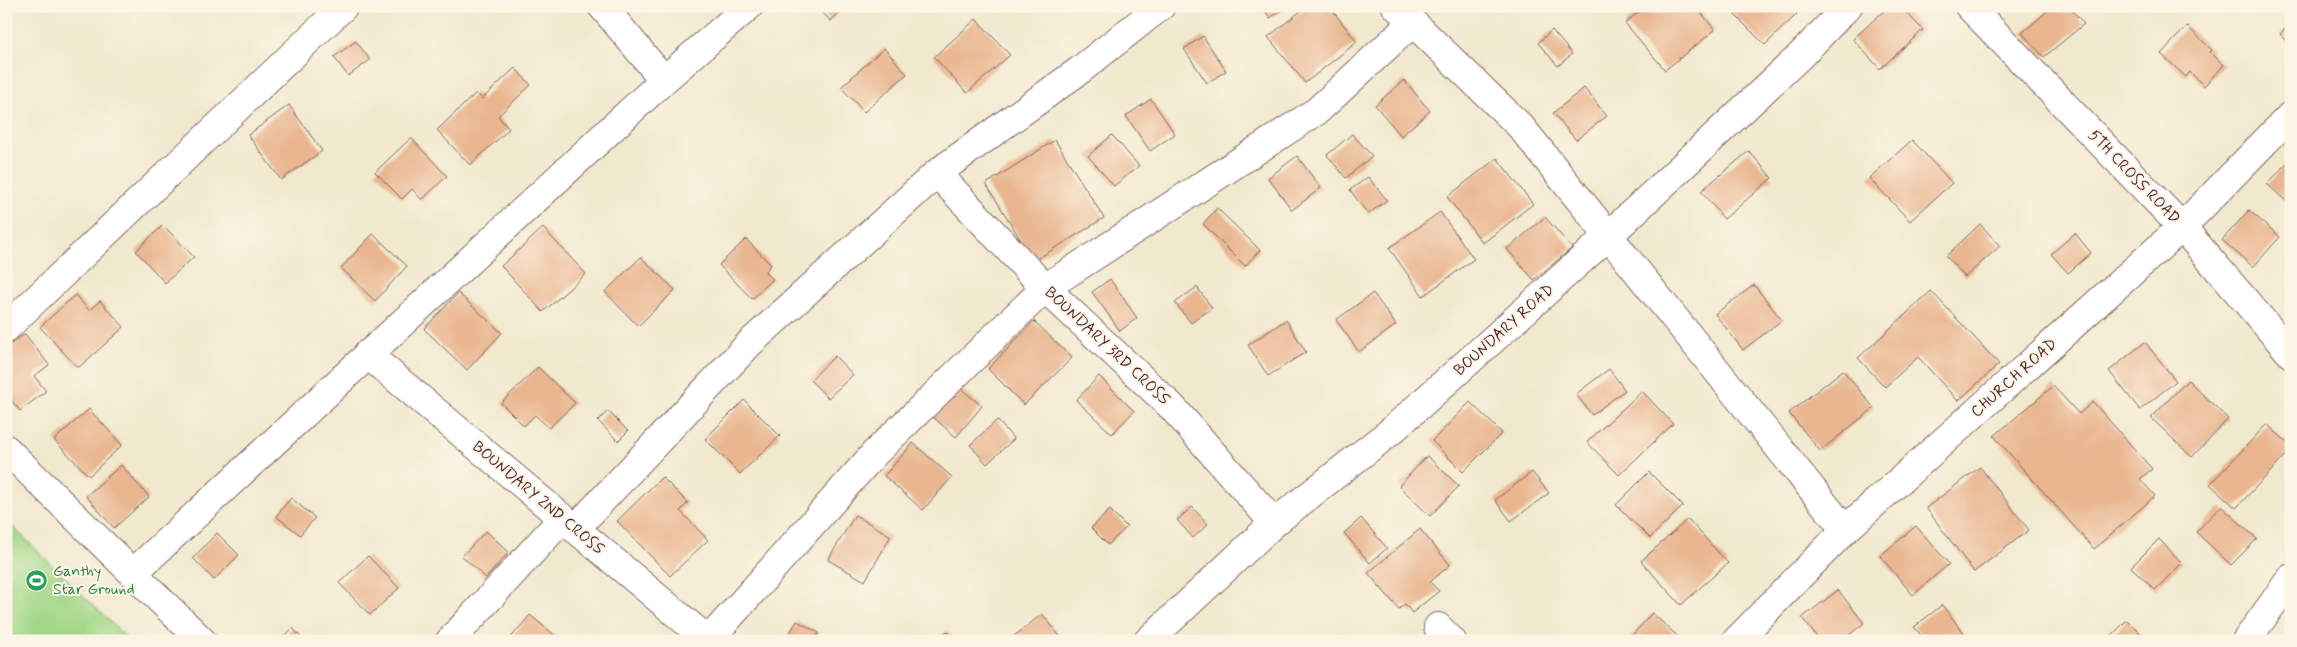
<svg xmlns="http://www.w3.org/2000/svg" width="2297" height="647" font-family="Mynerve,sans-serif">
<style>
.green{fill:#a2d787;stroke:#767b59}
.building{fill:#e9b690}
.lines{fill:none;stroke-linecap:round;stroke-linejoin:round}
.minor-casing{stroke:#846664;stroke-width:30}
.minor{stroke:#fff;stroke-width:28}
.labels{text-anchor:middle;dominant-baseline:central;stroke-width:4;stroke-linejoin:round;paint-order:stroke}
.street-label{font-size:16px;fill:#4a1f2b;stroke:#fcf5e5}
.leisure-label{font-size:16px;fill:#27864d;stroke:#fcf5e5;text-anchor:start}
</style>
<rect width="100%" height="100%" fill="#fcf5e5"/>
<filter id="ink" filterUnits="userSpaceOnUse"><feTurbulence type="fractalNoise" baseFrequency=".02" numOctaves="2"/><feDisplacementMap in="SourceGraphic" scale="10" xChannelSelector="R" yChannelSelector="G"/><feConvolveMatrix kernelMatrix="1 2 1 2 8 2 1 2 1" color-interpolation-filters="sRGB"/></filter>
<filter id="wash" filterUnits="userSpaceOnUse"><feTurbulence type="fractalNoise" baseFrequency=".0096" numOctaves="4" result="noise"/><feDisplacementMap in="SourceGraphic" scale="20" xChannelSelector="R" yChannelSelector="G"/><feGaussianBlur stdDeviation="1.12" result="paint"/><feColorMatrix in="noise" values="0 0 0 0 0 0 0 0 0 0 0 0 0 0 0 0 0 1.4 0 .05"/><feComposite in="paint" operator="in"/></filter>
<g filter="url(#wash)">
<rect width="100%" height="100%" fill="#f1e9ce"/>
<path class="green" d="M 6,520 L 130,641 L 6,641 Z"/>
<g id="blocks">
<path class="building" d="M 815,6 L 845,6 L 831,21 Z
M 1262,6 L 1288,6 L 1270,18 Z
M 1307,6 L 1329,6 L 1357,42 L 1305,83 L 1268,37 Z
M 1646,6 L 1696,6 L 1715,30 L 1665,70 L 1625,23 Z
M 1738,6 L 1789,6 L 1797,14 L 1765,45 L 1732,12 Z
M 1889,6 L 1900,6 L 1923,30 L 1880,69 L 1853,39 Z
M 2053,6 L 2069,6 L 2084,24 L 2044,57 L 2022,33 Z
M 976,19 L 1010,55 L 967,93 L 934,57 Z
M 2291,23 L 2291,45 L 2280,34 Z
M 2187,26 L 2212,50 L 2210,52 L 2224,65 L 2204,86 L 2190,72 L 2186,77 L 2161,54 Z
M 1552,30 L 1572,54 L 1558,66 L 1538,43 Z
M 1203,36 L 1226,71 L 1207,83 L 1184,49 Z
M 356,41 L 370,60 L 348,76 L 334,57 Z
M 884,48 L 907,74 L 864,112 L 841,87 Z
M 515,68 L 531,85 L 498,116 L 509,129 L 470,165 L 437,130 L 476,93 L 482,99 Z
M 1404,80 L 1430,111 L 1401,136 L 1375,105 Z
M 1584,88 L 1607,116 L 1576,140 L 1553,113 Z
M 1151,99 L 1175,134 L 1150,151 L 1126,116 Z
M 289,105 L 322,151 L 281,180 L 248,135 Z
M 1352,134 L 1372,156 L 1346,178 L 1327,155 Z
M 1112,135 L 1139,166 L 1114,186 L 1088,156 Z
M 411,138 L 447,176 L 422,200 L 412,189 L 402,199 L 375,172 Z
M 1055,140 L 1104,218 L 1034,261 L 986,184 Z
M 1912,140 L 1952,183 L 1910,221 L 1869,178 Z
M 1749,151 L 1772,178 L 1724,219 L 1701,191 Z
M 1297,156 L 1321,188 L 1292,210 L 1268,178 Z
M 1497,158 L 1533,204 L 1483,243 L 1447,197 Z
M 2291,159 L 2291,200 L 2288,203 L 2267,184 Z
M 1368,177 L 1387,200 L 1368,214 L 1350,190 Z
M 1217,208 L 1260,250 L 1245,266 L 1203,224 Z
M 2249,210 L 2280,237 L 2253,267 L 2222,240 Z
M 1440,212 L 1474,259 L 1423,296 L 1389,248 Z
M 1545,217 L 1572,248 L 1534,280 L 1507,249 Z
M 1980,224 L 2000,246 L 1965,277 L 1946,256 Z
M 163,225 L 194,257 L 165,283 L 136,251 Z
M 543,228 L 586,274 L 543,312 L 501,266 Z
M 2075,233 L 2091,253 L 2068,273 L 2051,254 Z
M 373,234 L 407,266 L 375,301 L 341,268 Z
M 746,239 L 771,265 L 765,272 L 773,279 L 752,299 L 719,265 Z
M 641,257 L 675,290 L 638,326 L 605,292 Z
M 1110,279 L 1137,318 L 1120,331 L 1092,292 Z
M 1754,285 L 1782,320 L 1743,350 L 1715,314 Z
M 1197,287 L 1212,308 L 1191,323 L 1175,303 Z
M 1931,291 L 1999,364 L 1958,401 L 1918,357 L 1885,387 L 1858,358 Z
M 458,293 L 502,333 L 467,370 L 424,329 Z
M 1373,293 L 1396,325 L 1359,352 L 1336,320 Z
M 75,295 L 89,310 L 100,301 L 124,327 L 78,368 L 40,327 Z
M 1286,320 L 1306,352 L 1268,376 L 1248,345 Z
M 1034,321 L 1072,358 L 1024,405 L 988,369 Z
M 25,334 L 49,365 L 34,376 L 46,391 L 20,411 L 6,394 L 6,347 Z
M 2145,342 L 2176,381 L 2140,410 L 2109,371 Z
M 835,356 L 853,375 L 828,398 L 810,380 Z
M 538,367 L 575,403 L 549,428 L 535,415 L 524,426 L 501,403 Z
M 1609,369 L 1625,390 L 1592,415 L 1576,394 Z
M 1843,370 L 1874,408 L 1820,451 L 1789,413 Z
M 1099,376 L 1134,411 L 1112,434 L 1076,400 Z
M 2188,380 L 2228,419 L 2192,457 L 2151,418 Z
M 2053,386 L 2079,414 L 2093,402 L 2152,469 L 2140,479 L 2155,496 L 2094,549 L 1994,436 Z
M 959,387 L 982,406 L 956,437 L 933,417 Z
M 1642,391 L 1673,424 L 1619,475 L 1587,442 Z
M 744,400 L 780,436 L 740,474 L 705,439 Z
M 1470,402 L 1502,433 L 1463,472 L 1432,441 Z
M 89,409 L 122,445 L 89,476 L 54,440 Z
M 608,411 L 628,431 L 618,441 L 598,421 Z
M 997,420 L 1014,439 L 987,464 L 970,445 Z
M 2267,424 L 2291,446 L 2291,450 L 2236,508 L 2210,484 Z
M 913,443 L 952,477 L 923,510 L 884,476 Z
M 1427,456 L 1459,486 L 1430,516 L 1399,486 Z
M 121,465 L 149,497 L 114,528 L 86,496 Z
M 1980,467 L 2029,530 L 1974,572 L 1926,508 Z
M 1532,472 L 1549,493 L 1511,521 L 1495,500 Z
M 1649,472 L 1683,506 L 1650,538 L 1616,505 Z
M 662,477 L 688,503 L 680,511 L 708,540 L 670,576 L 617,521 Z
M 291,498 L 315,518 L 300,535 L 276,516 Z
M 2221,506 L 2257,539 L 2231,565 L 2196,532 Z
M 1192,507 L 1208,524 L 1193,538 L 1177,520 Z
M 1110,510 L 1127,527 L 1108,545 L 1091,528 Z
M 855,515 L 891,536 L 865,581 L 828,560 Z
M 1361,518 L 1387,548 L 1370,563 L 1344,533 Z
M 1688,519 L 1728,563 L 1681,605 L 1641,561 Z
M 1916,526 L 1949,564 L 1913,595 L 1880,556 Z
M 1420,529 L 1450,565 L 1430,582 L 1439,591 L 1412,613 L 1405,604 L 1399,609 L 1368,573 Z
M 486,531 L 509,552 L 486,578 L 462,556 Z
M 217,533 L 239,555 L 214,580 L 193,558 Z
M 2159,539 L 2182,563 L 2155,590 L 2131,567 Z
M 368,556 L 399,588 L 370,615 L 339,583 Z
M 1838,590 L 1864,623 L 1842,641 L 1820,641 L 1802,618 Z
M 1942,605 L 1967,637 L 1962,641 L 1926,641 L 1914,627 Z
M 1652,613 L 1683,641 L 1627,641 Z
M 1042,614 L 1064,641 L 1008,641 Z
M 530,615 L 559,639 L 558,641 L 508,641 Z
M 2127,620 L 2148,641 L 2106,641 Z
M 797,621 L 819,633 L 814,641 L 785,641 Z
M 293,628 L 304,641 L 279,641 Z
M 947,631 L 957,641 L 936,641 Z"/>
</g>
</g>
<g filter="url(#ink)">
<use href="#blocks" fill-opacity="0" stroke="#846664" stroke-width="1"/>
<g class="lines">
<defs>
<path id="minor" d="M 602,6 L 664,80
M 1396,6 L 1521,127 L 1845,530
M 1969,6 L 2182,227 L 2291,354
M 937,173 L 1045,288 L 1172,407 L 1274,523
M 6,328 L 344,6
M 367,354 L 709,641
M 6,449 L 202,641
M 575,529 L 750,343 L 937,173 L 1080,70 L 1161,6
M 133,573 L 664,80 L 749,6
M 1438,627 L 1452,641
M 709,640 L 875,453 L 1045,288 L 1317,111 L 1412,23
M 450,641 L 563,518
M 1148,641 L 1274,523 L 1390,432 L 1608,236 L 1800,56 L 1848,6
M 1736,641 L 1845,530 L 2182,227 L 2291,115
M 2246,641 L 2291,578"/>
</defs>
<use href="#minor" class="minor-casing"/>
<use href="#minor" class="minor"/>
</g>
</g>
<defs>
<symbol id="stadium-disc" viewBox="-11 -11 22 22"><circle r="9.5" fill="#2e9e5b" stroke="#fcf5e5"/><path d="M0-5a6.5 5 0 1 0 0 10a6.5 5 0 1 0 0-10ZM-3.5-1.8h7v3.6h-7Z" fill="#fff"/></symbol>
</defs>
<g fill-rule="evenodd">
<use href="#stadium-disc" x="24" y="568" width="25" height="25"/>
</g>
<g class="labels">
<g class="street-label">
<text transform="translate(2134 177) rotate(46)">5TH CROSS ROAD</text>
<text transform="translate(1504 330) rotate(-42)">BOUNDARY ROAD</text>
<text transform="translate(1107 346) rotate(43)">BOUNDARY 3RD CROSS</text>
<text transform="translate(2014 378) rotate(-42)">CHURCH ROAD</text>
<text transform="translate(538 498) rotate(40)">BOUNDARY 2ND CROSS</text>
</g>
<g class="leisure-label">
<text x="53" y="571">Ganthy<tspan x="53" dy="18">Star Ground</tspan></text>
</g>
</g>
<rect width="2297" height="647" fill="none" stroke="#fcf5e5" stroke-width="25"/>
</svg>
